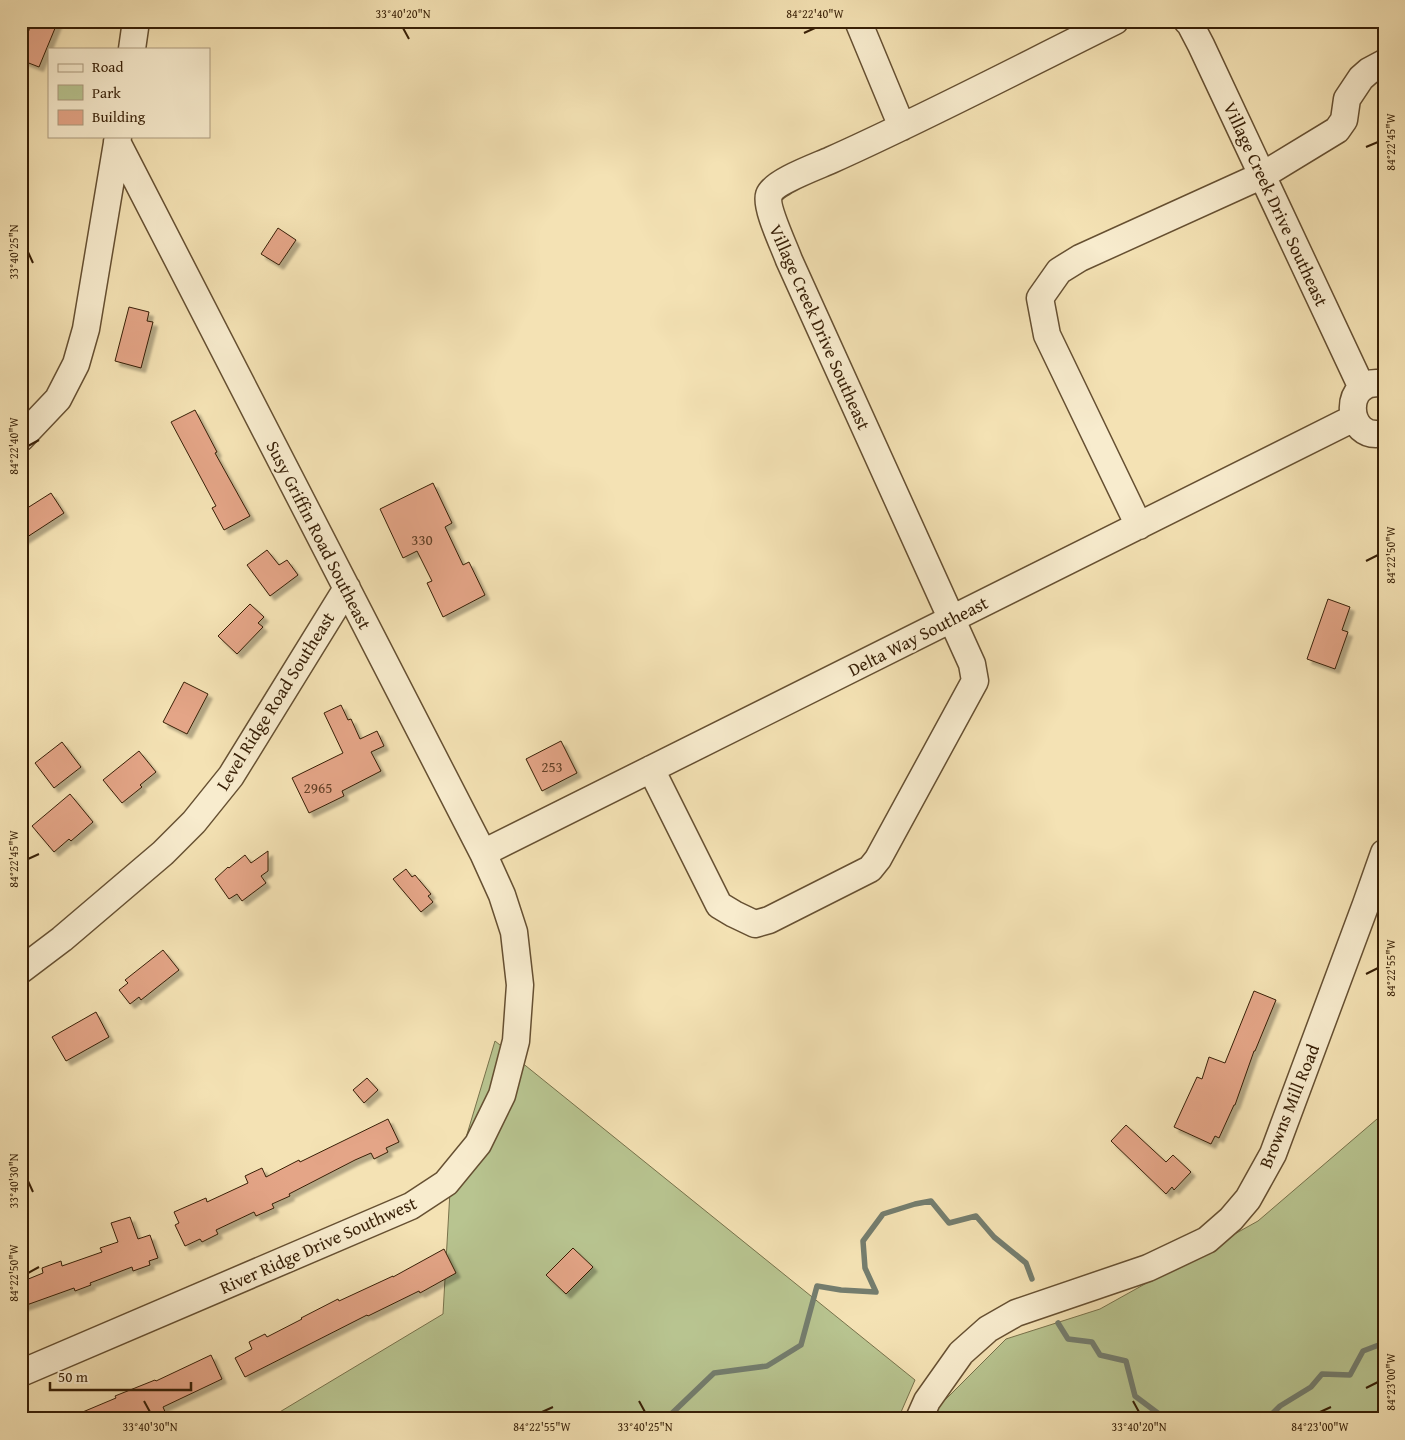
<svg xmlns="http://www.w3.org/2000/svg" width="1405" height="1440" font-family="'Gentium Book Plus',serif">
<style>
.green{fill:#b8c490;stroke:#78724b}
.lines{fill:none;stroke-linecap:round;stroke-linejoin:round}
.stream{stroke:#747d6e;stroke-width:5.5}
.building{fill:#e4a587;stroke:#371f06;filter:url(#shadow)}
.minor-casing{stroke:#665032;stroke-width:29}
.minor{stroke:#f8ecce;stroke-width:26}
.ticks{fill:none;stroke:#371f06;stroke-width:2}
.labels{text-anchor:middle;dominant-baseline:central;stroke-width:4.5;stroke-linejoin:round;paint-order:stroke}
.number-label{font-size:15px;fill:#624026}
.street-label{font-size:18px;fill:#371f06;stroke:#f8ecce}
.neatline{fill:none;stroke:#371f06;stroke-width:2}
.ticks-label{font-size:12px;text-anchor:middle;fill:#371f06}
</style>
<defs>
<filter id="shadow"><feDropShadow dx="4.5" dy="4.5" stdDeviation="1" flood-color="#0004"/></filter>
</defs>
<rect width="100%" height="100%" fill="#f4e2b4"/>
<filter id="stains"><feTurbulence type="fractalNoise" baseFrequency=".004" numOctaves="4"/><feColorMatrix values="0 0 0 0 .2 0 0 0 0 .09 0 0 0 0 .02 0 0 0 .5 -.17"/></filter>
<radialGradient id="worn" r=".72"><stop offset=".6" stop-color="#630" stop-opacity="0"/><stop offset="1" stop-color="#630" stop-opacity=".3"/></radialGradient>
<path class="green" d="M 495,1041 L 915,1380 L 898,1419 L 268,1419 L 443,1314 L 450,1191 Z
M 1384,1113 L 1384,1419 L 933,1419 L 935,1410 L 1006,1339 L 1100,1309 L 1258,1221 Z"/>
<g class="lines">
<path class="stream" d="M 1058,1323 L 1068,1339 L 1092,1342 L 1100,1355 L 1126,1361 L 1135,1396 L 1163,1417 L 1194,1418 L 1223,1414 L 1255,1419
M 666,1419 L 714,1373 L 767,1366 L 801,1345 L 817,1286 L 841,1290 L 876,1292 L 865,1268 L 863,1241 L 883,1214 L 915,1204 L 931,1201 L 949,1223 L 976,1216 L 994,1237 L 1026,1263 L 1032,1279
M 1267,1419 L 1280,1406 L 1311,1387 L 1322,1374 L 1350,1375 L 1363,1351 L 1384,1343"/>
</g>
<path class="building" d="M 32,21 L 58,21 L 39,67 L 21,60 L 21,30 L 28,33 Z
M 278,228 L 296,240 L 279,265 L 261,254 Z
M 129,307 L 149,312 L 147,321 L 153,322 L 141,368 L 115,361 Z
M 195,410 L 217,452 L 215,453 L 250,516 L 224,530 L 212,508 L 216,506 L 171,422 Z
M 433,483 L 452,523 L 445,527 L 463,565 L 469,562 L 485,595 L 443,617 L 427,583 L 432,581 L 417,551 L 403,558 L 380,509 Z
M 51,493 L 64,513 L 21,541 L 21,512 Z
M 267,550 L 279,565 L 287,560 L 298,575 L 270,596 L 247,565 Z
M 1328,599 L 1350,607 L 1342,630 L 1348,632 L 1335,669 L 1307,659 Z
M 250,604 L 264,617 L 258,623 L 263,627 L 237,654 L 218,636 Z
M 184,682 L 208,694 L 187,734 L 163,722 Z
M 341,705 L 348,720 L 351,719 L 360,739 L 377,731 L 384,746 L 371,752 L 381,771 L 342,791 L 344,796 L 309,813 L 292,778 L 343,753 L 324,713 Z
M 561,741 L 577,773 L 542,791 L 526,759 Z
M 62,742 L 81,767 L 54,788 L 35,763 Z
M 139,751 L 156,772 L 140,785 L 142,787 L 122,803 L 103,780 Z
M 70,794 L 93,822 L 71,841 L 69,839 L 54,852 L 32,826 Z
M 268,851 L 268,871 L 261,876 L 266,883 L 242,901 L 237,894 L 229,899 L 215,879 L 228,867 L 229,868 L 245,855 L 251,863 Z
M 406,869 L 412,877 L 415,875 L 431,894 L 428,896 L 433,902 L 421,912 L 393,879 Z
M 163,950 L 179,970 L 141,1000 L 139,997 L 130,1004 L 119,990 L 128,983 L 125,980 Z
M 1254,991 L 1276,1000 L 1255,1051 L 1254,1051 L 1235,1105 L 1234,1105 L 1219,1138 L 1215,1136 L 1211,1144 L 1174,1127 L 1197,1077 L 1202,1079 L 1209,1057 L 1225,1063 Z
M 96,1012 L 109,1037 L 66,1061 L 52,1037 Z
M 367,1078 L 378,1090 L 364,1103 L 353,1090 Z
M 388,1119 L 399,1142 L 386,1148 L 388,1152 L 374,1159 L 371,1153 L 355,1160 L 289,1194 L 290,1196 L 272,1204 L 274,1208 L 256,1216 L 254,1212 L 216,1230 L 218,1234 L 202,1242 L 200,1239 L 185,1246 L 175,1225 L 179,1223 L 174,1212 L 206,1198 L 207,1202 L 248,1183 L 245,1176 L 262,1168 L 266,1177 L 299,1160 L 300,1162 Z
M 1126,1125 L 1166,1162 L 1173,1155 L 1191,1172 L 1174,1190 L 1172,1187 L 1166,1194 L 1111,1141 Z
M 130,1217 L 138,1239 L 150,1235 L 158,1258 L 149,1261 L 150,1265 L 133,1271 L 132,1267 L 90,1283 L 91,1285 L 75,1291 L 74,1288 L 21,1307 L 21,1282 L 43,1273 L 42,1268 L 61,1261 L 62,1266 L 102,1252 L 100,1248 L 118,1242 L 111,1223 Z
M 573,1248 L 593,1267 L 566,1294 L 546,1275 Z
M 444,1249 L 456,1273 L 420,1293 L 419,1291 L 368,1316 L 367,1315 L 245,1377 L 235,1358 L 252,1349 L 249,1342 L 265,1334 L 267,1337 L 302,1319 L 301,1318 L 338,1299 L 339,1301 L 393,1276 L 393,1277 Z
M 211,1355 L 222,1379 L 163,1407 L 168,1419 L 149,1419 L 147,1412 L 129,1419 L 66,1419 L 116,1398 L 115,1396 L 155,1380 L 156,1381 Z"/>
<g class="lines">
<defs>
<path id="minor" d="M 858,21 L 902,127
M 1187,21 L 1190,24 L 1201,45 L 1362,388
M 132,49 L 136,21
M 1384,384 C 1341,375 1344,443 1384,433
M 21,438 L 58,399 L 76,364 L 86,329 L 118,137
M 1139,526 L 1047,335 L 1040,298 L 1059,271 L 1080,258 L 1263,175 L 1337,130 L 1344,120 L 1347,99 L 1361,78 L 1369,71 L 1384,63
M 651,769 L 719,905 L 734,914 L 755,924 L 769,920 L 870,869 L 878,859 L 975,681 L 972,664 L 789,260 C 784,246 765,207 769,195 C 773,182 818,166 831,160 C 927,117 1020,68 1115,21
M 483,853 L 1354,418
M 21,970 L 62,939 L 163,853 L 194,822 L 231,776 L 347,588
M 21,1373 L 411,1206 L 446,1183 L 478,1144 L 502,1095 L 516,1041 L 520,985 L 514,932 L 502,895 L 483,853 L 117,142
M 919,1419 L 927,1401 L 961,1353 L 988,1329 L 1016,1313 L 1148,1268 L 1207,1240 L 1231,1219 L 1248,1199 L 1273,1154 L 1366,904 L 1384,853"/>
</defs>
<use href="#minor" class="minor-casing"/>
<use href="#minor" class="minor"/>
</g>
<path class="ticks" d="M 403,28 L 409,39M 804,33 L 815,28M 1366,147 L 1378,142M 28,252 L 33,263M 28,446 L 39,440M 1366,561 L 1378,555M 28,859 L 39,854M 1366,974 L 1378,968M 28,1181 L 33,1192M 28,1273 L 39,1267M 1366,1388 L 1378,1382M 144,1401 L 150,1412M 639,1401 L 645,1412M 1133,1401 L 1139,1412M 542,1412 L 553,1407M 1320,1412 L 1331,1407"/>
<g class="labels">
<g class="number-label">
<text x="422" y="539">330</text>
<text x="552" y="766">253</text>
<text x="318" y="787">2965</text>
</g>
<g class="street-label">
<text transform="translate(1276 204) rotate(65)">Village Creek Drive Southeast</text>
<text transform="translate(820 327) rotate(66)">Village Creek Drive Southeast</text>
<text transform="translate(319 535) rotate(63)">Susy Griffin Road Southeast</text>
<text transform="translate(918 636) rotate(-27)">Delta Way Southeast</text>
<text transform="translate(275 701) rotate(-58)">Level Ridge Road Southeast</text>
<text transform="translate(1289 1106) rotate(-68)">Browns Mill Road</text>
<text transform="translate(318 1245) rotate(-24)">River Ridge Drive Southwest</text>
</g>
</g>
<rect width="1405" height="1440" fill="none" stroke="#f4e2b4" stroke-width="55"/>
<rect x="48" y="48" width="162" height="90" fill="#f8ecce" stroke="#ab9a7e"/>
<rect x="58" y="64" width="25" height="8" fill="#f8ecce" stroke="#ab9a7e"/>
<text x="92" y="72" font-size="15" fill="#371f06">Road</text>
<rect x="58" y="85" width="25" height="15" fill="#b8c490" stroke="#ab9a7e"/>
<text x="92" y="98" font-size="15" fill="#371f06">Park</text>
<rect x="58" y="110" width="25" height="15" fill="#e4a587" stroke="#ab9a7e"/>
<text x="92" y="122" font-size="15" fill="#371f06">Building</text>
<path d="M50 1382v8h141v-8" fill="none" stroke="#371f06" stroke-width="2.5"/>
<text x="58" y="1382" font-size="15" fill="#371f06" stroke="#f8ecce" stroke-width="4" paint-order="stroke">50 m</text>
<rect x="28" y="28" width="1350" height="1384" class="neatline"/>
<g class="ticks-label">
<text x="403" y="18">33°40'20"N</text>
<text x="815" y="18">84°22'40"W</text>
<text transform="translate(1391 142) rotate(-90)" y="4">84°22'45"W</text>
<text transform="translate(14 252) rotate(-90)" y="4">33°40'25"N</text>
<text transform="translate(14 446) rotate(-90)" y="4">84°22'40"W</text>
<text transform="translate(1391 555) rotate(-90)" y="4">84°22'50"W</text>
<text transform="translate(14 859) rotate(-90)" y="4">84°22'45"W</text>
<text transform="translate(1391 968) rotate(-90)" y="4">84°22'55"W</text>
<text transform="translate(14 1181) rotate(-90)" y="4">33°40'30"N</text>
<text transform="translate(14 1273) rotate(-90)" y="4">84°22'50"W</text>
<text transform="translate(1391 1382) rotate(-90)" y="4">84°23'00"W</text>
<text x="150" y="1431">33°40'30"N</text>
<text x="542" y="1431">84°22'55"W</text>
<text x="645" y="1431">33°40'25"N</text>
<text x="1139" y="1431">33°40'20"N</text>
<text x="1320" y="1431">84°23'00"W</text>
</g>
<rect width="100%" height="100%" filter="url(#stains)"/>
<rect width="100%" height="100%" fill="url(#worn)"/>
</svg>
